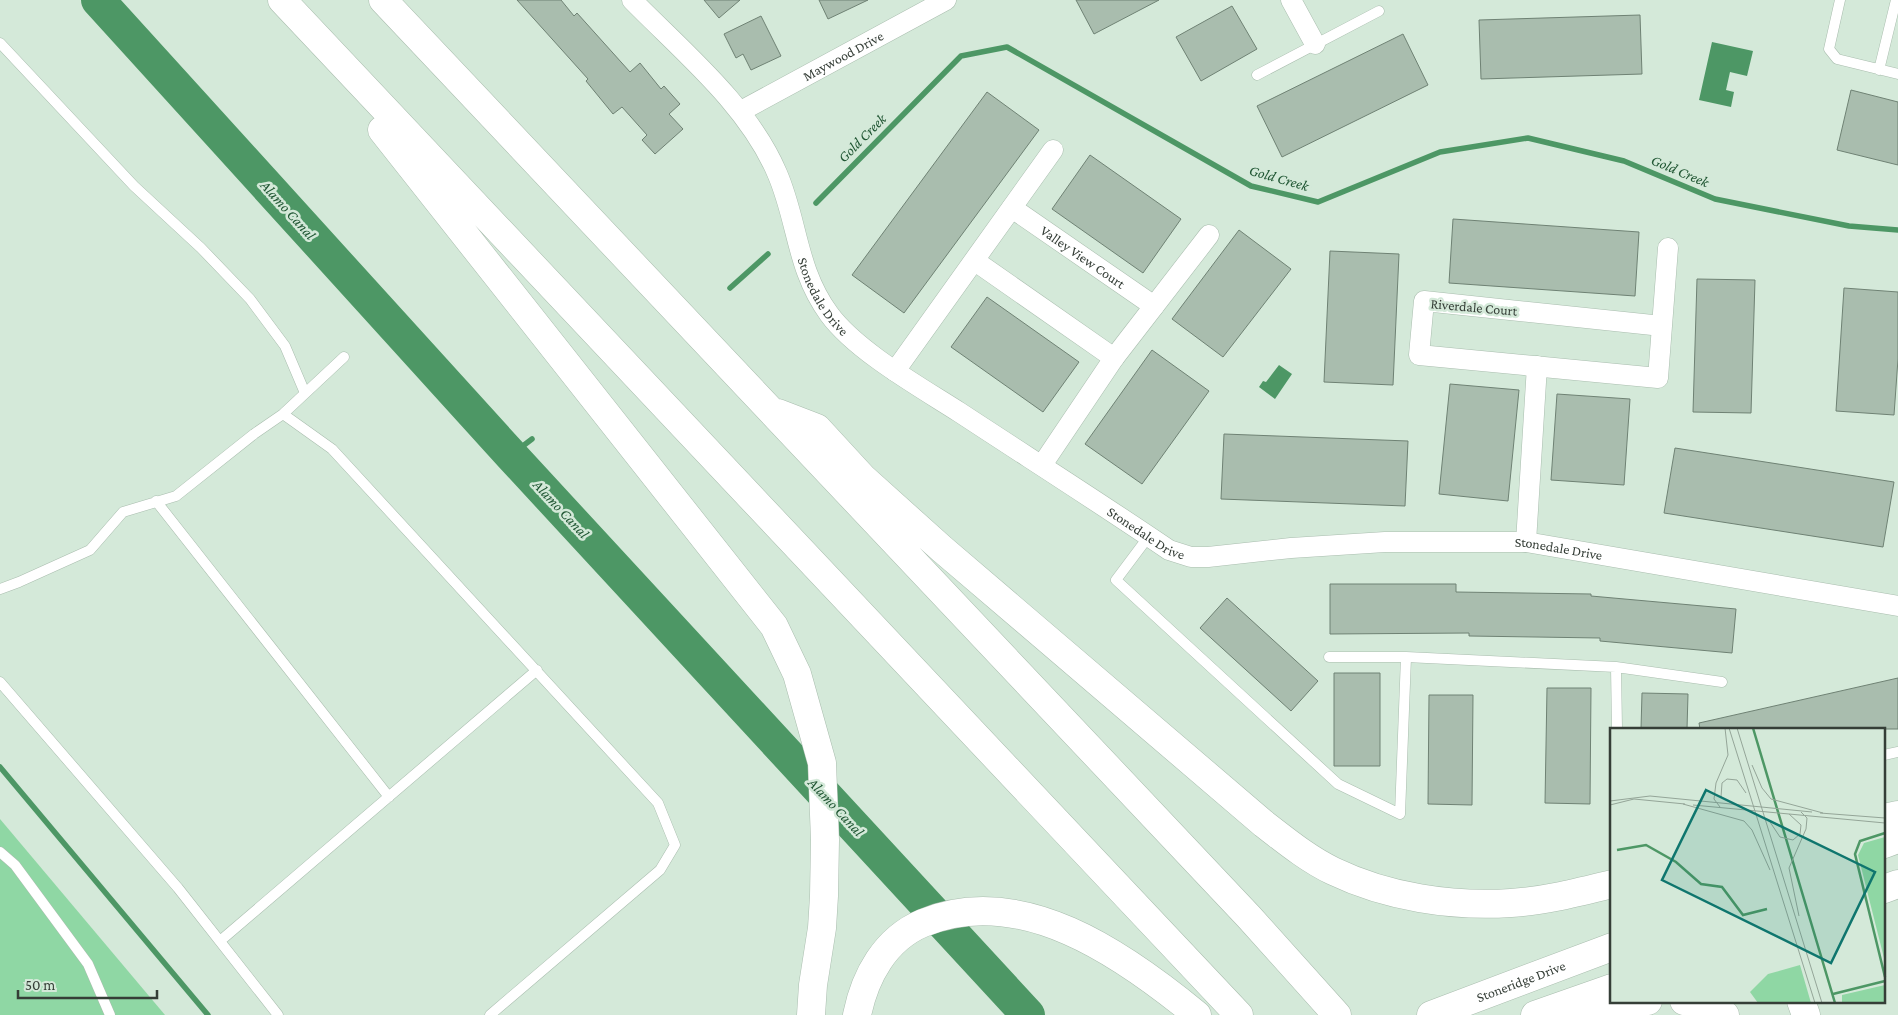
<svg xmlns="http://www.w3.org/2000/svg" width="1898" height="1015" font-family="'Crimson Pro',serif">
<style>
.green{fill:#8fd7a4}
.water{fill:#4d9765}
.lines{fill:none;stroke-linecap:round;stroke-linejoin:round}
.stream{stroke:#4d9765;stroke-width:5.5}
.river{stroke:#4d9765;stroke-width:34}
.building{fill:#a9bdae;stroke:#6f8274}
.service-casing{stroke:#a9bdae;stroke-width:11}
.minor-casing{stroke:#a9bdae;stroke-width:21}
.secondary-casing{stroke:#a9bdae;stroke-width:29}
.motorway-casing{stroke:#a9bdae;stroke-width:29}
.service{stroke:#fff;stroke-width:10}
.minor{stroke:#fff;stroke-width:20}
.secondary{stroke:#fff;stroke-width:28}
.motorway{stroke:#fff;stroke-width:28}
.labels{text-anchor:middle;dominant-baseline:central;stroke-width:5;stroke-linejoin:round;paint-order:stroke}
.street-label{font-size:14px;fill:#353e37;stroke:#d4e9d9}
.water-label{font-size:15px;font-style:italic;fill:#215734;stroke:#d4e9d9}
.inset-river{fill:none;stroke:#4d9765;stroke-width:2.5}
.inset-road{fill:none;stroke:#94a598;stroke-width:1}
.view{fill:#0f766e;fill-opacity:0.15;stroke:#0f766e;stroke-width:2.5}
.inset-edge{fill:none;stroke:#353e37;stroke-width:2.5}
</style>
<rect width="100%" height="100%" fill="#d4e9d9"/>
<path class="green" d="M 0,819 L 165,1015 L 0,1015 Z"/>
<path class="water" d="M 1712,42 L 1753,51 L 1747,76 L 1730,72 L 1726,90 L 1734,92 L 1731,107 L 1699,100 Z
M 1279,365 L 1292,374 L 1275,399 L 1259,387 L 1263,381 L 1266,382 Z"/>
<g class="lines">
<path class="stream" d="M 816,203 L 961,56 L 1007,47 L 1251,186 L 1318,202 L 1440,152 L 1528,138 L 1624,161 L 1715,199 L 1849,226 L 1898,230
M 730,288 L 768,254
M 511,455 L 532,439
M 0,767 L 208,1015"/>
<path class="river" d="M 98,0 L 511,455 L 1028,1015"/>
</g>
<path class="building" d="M 517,0 L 561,0 L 574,16 L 577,13 L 630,72 L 640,63 L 661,89 L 664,86 L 680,104 L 669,114 L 683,129 L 655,154 L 642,140 L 647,135 L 622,107 L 613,114 L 586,81 L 588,79 Z
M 704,0 L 740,0 L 719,18 Z
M 819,0 L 868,0 L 828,19 Z
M 1076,0 L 1159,0 L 1094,34 Z
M 1232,6 L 1257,49 L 1201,81 L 1176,37 Z
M 1640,15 L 1642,74 L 1481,79 L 1479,20 Z
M 761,16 L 781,56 L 751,70 L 743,54 L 736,58 L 724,34 Z
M 1403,34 L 1428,85 L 1282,157 L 1257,106 Z
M 1851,90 L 1898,102 L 1898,165 L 1837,150 Z
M 987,92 L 1039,130 L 904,313 L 852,275 Z
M 1090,155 L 1181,219 L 1143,273 L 1052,209 Z
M 1453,219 L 1639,232 L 1635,296 L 1449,283 Z
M 1239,230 L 1291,269 L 1223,357 L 1172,319 Z
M 1330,251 L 1399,254 L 1393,385 L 1324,382 Z
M 1697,279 L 1755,280 L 1751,413 L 1693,412 Z
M 1844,288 L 1898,292 L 1898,359 L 1894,415 L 1836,411 Z
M 987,297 L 1079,362 L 1043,412 L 951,347 Z
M 1152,350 L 1209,391 L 1142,484 L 1085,444 Z
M 1450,384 L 1519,390 L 1508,501 L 1439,494 Z
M 1557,394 L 1630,399 L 1624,485 L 1551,480 Z
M 1224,434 L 1408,441 L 1405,506 L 1221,499 Z
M 1675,448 L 1894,482 L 1883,547 L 1664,513 Z
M 1330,584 L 1456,584 L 1456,592 L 1591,594 L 1591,596 L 1736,609 L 1732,653 L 1600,641 L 1600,638 L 1469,636 L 1469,633 L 1330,634 Z
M 1227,598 L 1318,681 L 1291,711 L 1200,628 Z
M 1334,673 L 1380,673 L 1380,766 L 1334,766 Z
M 1898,678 L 1898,729 L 1700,729 L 1699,723 Z
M 1547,688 L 1591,688 L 1590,804 L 1545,803 Z
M 1642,693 L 1688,694 L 1687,729 L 1641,729 Z
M 1429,695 L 1473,695 L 1472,805 L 1428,804 Z"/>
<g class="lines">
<defs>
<path id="service" d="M 1840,0 L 1829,49 L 1837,59 L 1898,74
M 0,43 L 134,186 L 201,248 L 250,299 L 285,346 L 305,393
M 1879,70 L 1896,0
M 1257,75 L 1379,11
M 283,414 L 344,357
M 156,501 L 389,797
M 1149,536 L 1116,580 L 1338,784 L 1400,814 L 1406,657
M 0,589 L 19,582 L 90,550 L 123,512 L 176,496 L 254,434 L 283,414 L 332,449 L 658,803 L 675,845 L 660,870 L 490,1015
M 1329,657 L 1406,657 L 1616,667 L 1722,682
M 1616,667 L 1617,729
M 0,682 L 178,888 L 278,1015
M 1884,755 L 1898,752
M 0,852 L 15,865 L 88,964 L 110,1015
M 220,941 L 537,670"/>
<g id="minor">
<path id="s1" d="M 632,0 C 683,52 748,105 777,173 C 798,221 796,269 829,314 C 856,351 920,387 959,412 C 1029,458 1100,503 1169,550 L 1191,557 L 1208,557 L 1291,548 L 1385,542 L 1526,542 L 1898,606"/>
<path d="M 1291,0 L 1315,44"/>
<path id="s2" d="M 741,111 L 946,0"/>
<path id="s3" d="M 1012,208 L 1154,306"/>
<path d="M 975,261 L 1114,358"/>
<path d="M 1662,326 L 1424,301 L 1419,355 L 1658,378 L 1668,248"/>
<path d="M 895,371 L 1053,150"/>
<path d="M 1042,465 L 1114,358 L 1209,235"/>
<path d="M 1526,542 L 1537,366"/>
</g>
<g id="secondary">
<path d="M 1884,844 L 1898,839"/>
<path d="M 1884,889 L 1898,884"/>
<path id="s4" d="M 1431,1015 L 1612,947"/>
<path d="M 1535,1015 L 1612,988"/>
</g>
<path id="motorway" d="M 282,0 L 1239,1015
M 383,0 L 1249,917 L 1337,1015
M 382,130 L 774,626 L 797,674 L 822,763 L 825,840 L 824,896 L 822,928 L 813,985 L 811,1015
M 778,413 L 817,428 L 863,478 L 942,549 L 1264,824 C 1286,841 1308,859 1333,871 C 1387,897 1452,907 1511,903 C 1545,901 1579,892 1612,884
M 1884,818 L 1898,815
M 1684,1001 L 1702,1005 L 1725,1015
M 1801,1001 L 1806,1015
M 1567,1006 L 1648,1001
M 857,1015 C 865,976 885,939 923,923 C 1021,882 1124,955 1197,1015"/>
</defs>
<use href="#service" class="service-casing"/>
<use href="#minor" class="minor-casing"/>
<use href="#secondary" class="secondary-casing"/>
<use href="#motorway" class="motorway-casing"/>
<use href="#service" class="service"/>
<use href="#minor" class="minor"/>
<use href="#secondary" class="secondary"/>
<use href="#motorway" class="motorway"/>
</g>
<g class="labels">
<g class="street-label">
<text stroke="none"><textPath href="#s2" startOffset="116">Maywood Drive</textPath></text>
<text stroke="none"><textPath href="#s3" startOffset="86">Valley View Court</textPath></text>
<text stroke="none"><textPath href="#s1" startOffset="360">Stonedale Drive</textPath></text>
<text transform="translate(1474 307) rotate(5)">Riverdale Court</text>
<text stroke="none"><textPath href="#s1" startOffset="765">Stonedale Drive</textPath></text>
<text stroke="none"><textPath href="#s1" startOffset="1185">Stonedale Drive</textPath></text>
<text stroke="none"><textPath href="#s4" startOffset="96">Stoneridge Drive</textPath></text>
</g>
<g class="water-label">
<text transform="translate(862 138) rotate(-45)">Gold Creek</text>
<text transform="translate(1680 171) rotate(23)">Gold Creek</text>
<text transform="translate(1279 178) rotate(16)">Gold Creek</text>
<text transform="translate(288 210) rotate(48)">Alamo Canal</text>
<text transform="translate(561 509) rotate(47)">Alamo Canal</text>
<text transform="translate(836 807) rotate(47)">Alamo Canal</text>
</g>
</g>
<g transform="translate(1610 728)">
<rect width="275" height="275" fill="#d4e9d9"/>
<path d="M 275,109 L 275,234 L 248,127 L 254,115 ZM 190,237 L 201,275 L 148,275 L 140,264 L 158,246 ZM 275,257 L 275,275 L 232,275 L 232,267 Z" fill="#8fd7a4"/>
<path class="inset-river" d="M 143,0 L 225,275M 275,105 L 250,113 L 245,126 L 275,249M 7,122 L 36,117 L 66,134 L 91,156 L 112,159 L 133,187 L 157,181M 223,266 L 275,253"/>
<path class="inset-road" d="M 119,0 L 205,275M 127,0 L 212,275M 142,37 L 152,60 L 161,71 L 213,85M 0,73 L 40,68 L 202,84M 73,76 L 134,93 L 142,102 L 160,142M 0,77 L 24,71 L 75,76M 83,77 L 275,95M 125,77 L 111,69 L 112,55 L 117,51 L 127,52 L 136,65M 110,79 L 104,71 L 106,55 L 118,27 L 115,0M 210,85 L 275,90M 158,91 L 170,109 L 183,112 L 190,106 L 191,97 L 179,86M 189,188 L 179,140 L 196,101 L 197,90 L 191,84"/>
<path class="view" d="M 96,62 L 265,144 L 221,235 L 52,152 Z"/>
<rect width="275" height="275" class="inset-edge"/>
</g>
<path d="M18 990v8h139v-8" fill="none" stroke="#353e37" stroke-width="2.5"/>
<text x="25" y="990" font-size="15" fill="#353e37" stroke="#d4e9d9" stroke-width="4" paint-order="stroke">50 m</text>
</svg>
